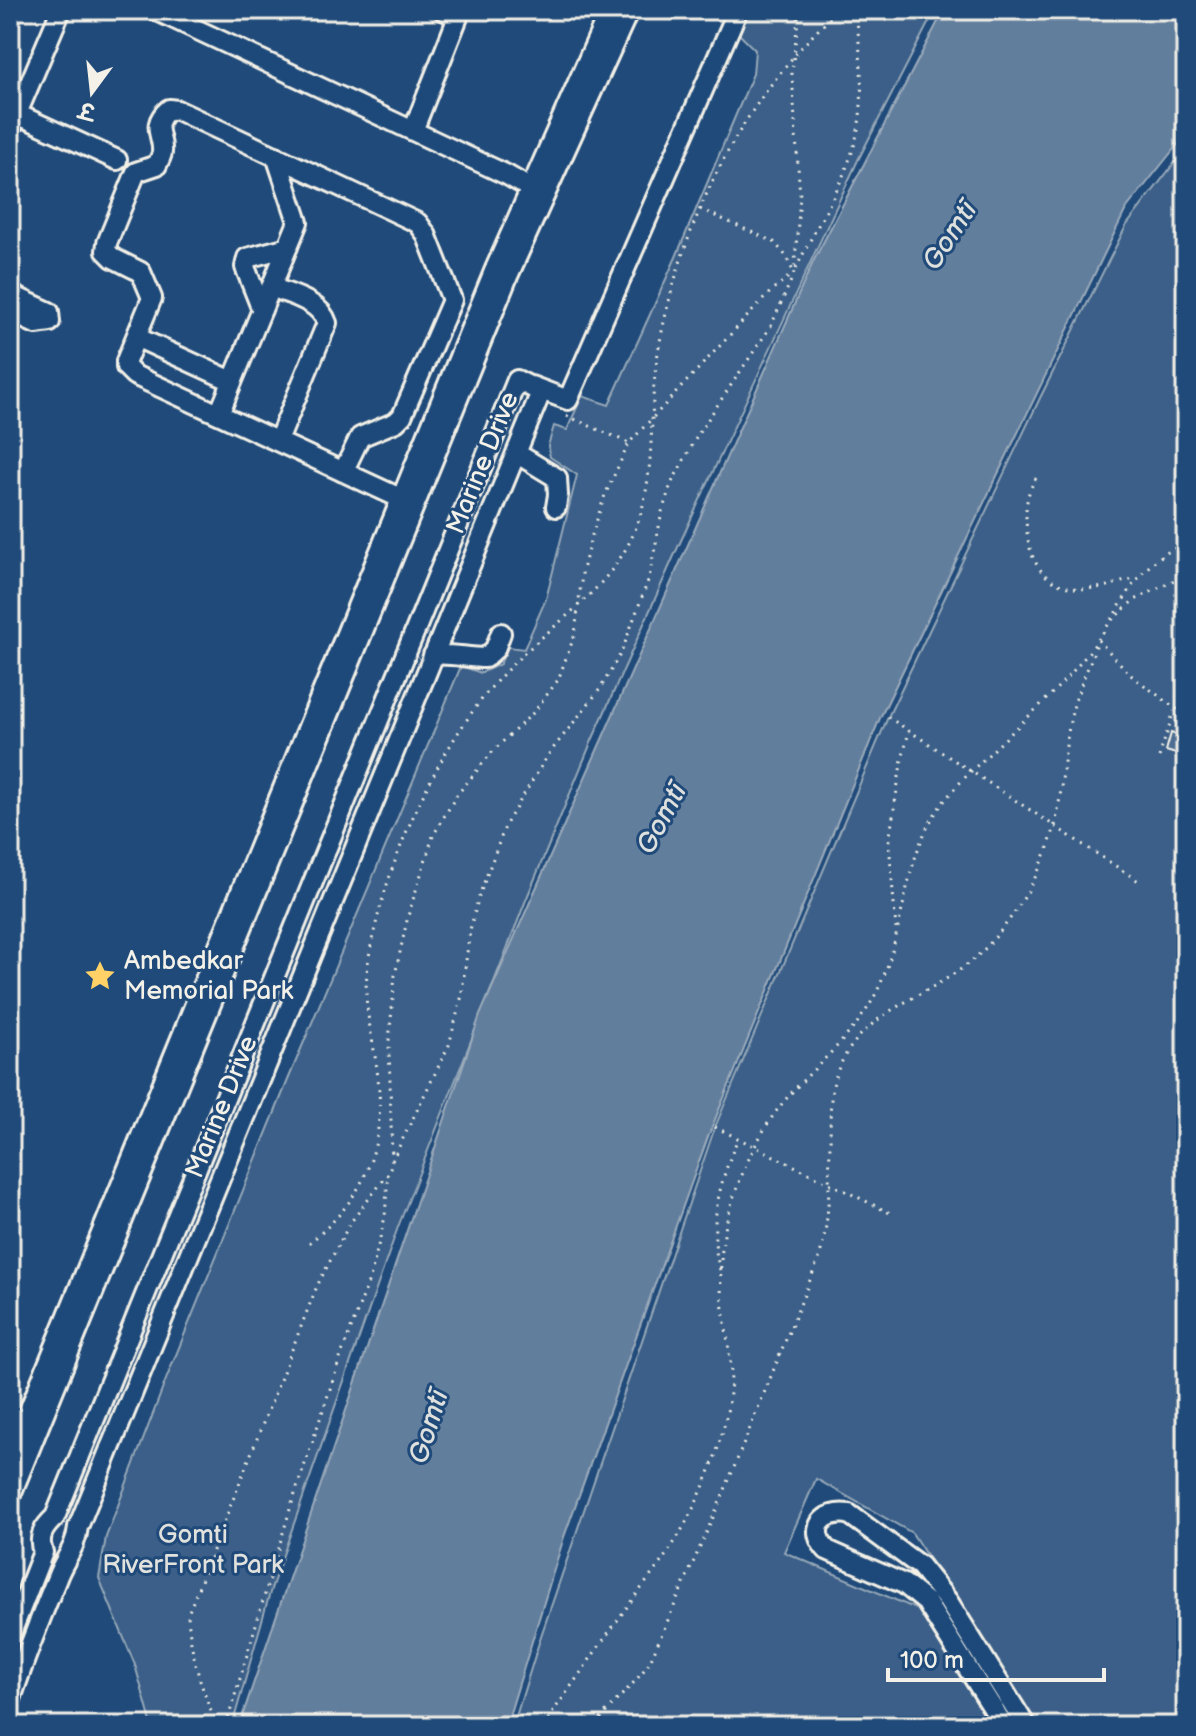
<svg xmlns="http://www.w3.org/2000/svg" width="1196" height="1736" font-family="'Balsamiq Sans','Playpen Sans Deva',sans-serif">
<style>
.green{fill:#3a5f88;stroke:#97a8b8;stroke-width:2}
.water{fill:#627e9d;stroke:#9cacbb;stroke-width:2}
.building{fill:#4d6e92;stroke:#f4f1e8;stroke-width:2}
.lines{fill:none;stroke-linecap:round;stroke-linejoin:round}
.minor-casing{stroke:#f4f1e8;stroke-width:24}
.path{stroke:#f4f1e8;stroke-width:3;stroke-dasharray:2 6;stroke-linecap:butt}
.minor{stroke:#1f4a7a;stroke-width:18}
.labels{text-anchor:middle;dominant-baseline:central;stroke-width:6;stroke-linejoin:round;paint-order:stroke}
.street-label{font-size:26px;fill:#f4f1e8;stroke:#1f4a7a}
.poi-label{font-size:26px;fill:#f4f1e8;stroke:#1f4a7a;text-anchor:start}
.park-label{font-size:26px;fill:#e1e2de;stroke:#1f4a7a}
.water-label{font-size:28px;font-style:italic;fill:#dee0dd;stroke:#1f4a7a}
</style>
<rect width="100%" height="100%" fill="#1f4a7a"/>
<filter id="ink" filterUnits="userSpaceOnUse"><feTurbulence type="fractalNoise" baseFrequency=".0125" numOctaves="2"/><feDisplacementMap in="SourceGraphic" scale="16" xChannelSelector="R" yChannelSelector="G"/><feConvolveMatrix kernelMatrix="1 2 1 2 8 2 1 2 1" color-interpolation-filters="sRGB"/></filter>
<g filter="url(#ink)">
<path class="green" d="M 748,10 L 935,10 L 858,160 L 678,547 L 590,745 L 526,900 L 398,1227 L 271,1589 L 232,1726 L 149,1726 L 151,1722 L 135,1665 L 99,1578 L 106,1537 L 167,1377 L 288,1080 L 461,666 L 481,673 L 500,664 L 508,647 L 524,649 L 546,599 L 577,475 L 550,457 L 548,446 L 554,426 L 567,430 L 582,396 L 609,405 L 676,257 L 753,74 L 755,50 L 738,33 Z
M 1186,148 L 1186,1726 L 1037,1726 L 912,1533 L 816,1479 L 784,1552 L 921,1611 L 993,1726 L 513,1726 L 542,1633 L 715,1127 L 888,717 L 1040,398 L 1126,226 Z"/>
<path class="water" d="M 944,10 L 1186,10 L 1186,134 L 1126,209 L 880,718 L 709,1134 L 564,1537 L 506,1726 L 239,1726 L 480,1015 L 813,262 Z"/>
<path class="building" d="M 1171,733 L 1186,738 L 1186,757 L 1166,751 Z"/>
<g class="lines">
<defs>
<path id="minor" d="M 155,10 L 507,175 L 531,189
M 17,114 L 117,160
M 10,130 L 61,10
M 413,131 L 458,17 L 443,10
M 271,287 C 291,295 320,301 327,323 L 278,441
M 10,294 L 49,312 L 50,322 L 36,324 L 10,312
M 262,310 L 245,267 L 247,258 L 288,247
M 136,337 L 232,381
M 531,386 L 568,400 L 738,10
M 219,414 L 298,222 L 276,156
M 516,453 L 557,478 L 558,495 L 556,507
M 343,472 L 360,437 L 396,422 L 402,416 L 452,300 L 426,234 L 418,223 L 177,110 L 169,109 C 149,126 164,136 162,152 C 162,156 159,160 157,165 L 136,172 L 107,243 L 106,251 L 113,258 L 141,272 L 152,298 L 126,361 L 126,367 L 134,375 L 402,499
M 433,655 C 451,653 467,658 485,658 L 495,649 L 501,633
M 10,1457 L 495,269 L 610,10
M 10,1497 L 508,276 L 629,10
M 10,1636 L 43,1552 C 37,1537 44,1527 55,1517 L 517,380 L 541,392 L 78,1527 C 76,1548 64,1559 57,1578 C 40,1619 24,1660 10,1702
M 1004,1726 L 926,1602 L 904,1584 L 827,1550 C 807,1529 823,1510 849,1514 L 920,1566 L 948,1601 L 1026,1726"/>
</defs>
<use href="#minor" class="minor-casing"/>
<path class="path" d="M 700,209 L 774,242 L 786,256 L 793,271
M 796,269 C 815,227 841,190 854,146 C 867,102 860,55 856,10
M 567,416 L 629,443
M 1036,478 C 1025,496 1025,511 1027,532 C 1031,572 1054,593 1095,588 C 1109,587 1123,580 1138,579
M 1112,620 L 1133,601 L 1186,574
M 1098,640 L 1132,676 L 1186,716
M 888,717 L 1140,882
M 1159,757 L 1174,711
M 896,929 L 889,842 L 901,764 L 909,731
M 715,1127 L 890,1213
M 392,1161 L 449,1045 L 461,999 L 470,930 L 479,896 L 506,824 L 548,755 L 600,689 L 622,651 L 649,578 L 662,512 L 671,484 L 700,431 L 771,326 L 793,276
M 309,1243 C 367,1197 387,1143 377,1070 C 374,1045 367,1019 366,994 C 366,970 370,947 376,924 C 396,840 446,733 507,670 C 547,628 600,597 628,545 C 659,487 647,422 657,359 C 678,228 740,99 839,10
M 720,1270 C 707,1225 720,1181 738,1138
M 217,1726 C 202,1691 190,1653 188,1614 L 317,1286 L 350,1223 L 389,1173 L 392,1161 L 389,1041 L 395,975 L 408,916 L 433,836 L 456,796 L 493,751 L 534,712 L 558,680 L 575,634 L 582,574 L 590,541 L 605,495 L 629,443 L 773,289 L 794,273 L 800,197 L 792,74 L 799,10
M 226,1726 L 291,1506 L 342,1353 L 371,1275 L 385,1217 L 388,1175
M 543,1726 C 570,1688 597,1649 624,1611 C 640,1589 659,1567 674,1543 C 701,1499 724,1444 730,1393 C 734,1357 723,1324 721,1288 C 719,1253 725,1218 738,1185 C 749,1156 765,1123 786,1099 C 815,1065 851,1039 873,999 C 903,945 900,882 928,826 C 942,799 965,777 987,756 C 1025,719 1067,683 1098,640 C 1126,601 1138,560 1186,544
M 596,1726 C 611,1702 635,1686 650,1661 L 722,1497 L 819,1258 C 830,1222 829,1182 830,1144 C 831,1120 828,1096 837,1072 C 862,1011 919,1001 965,966 C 984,952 1000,933 1014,913 C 1032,887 1047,856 1055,825 C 1063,790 1063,753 1071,717 C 1076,692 1089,668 1097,643"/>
<use href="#minor" class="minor"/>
</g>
</g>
<defs>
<symbol id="sight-bare" viewBox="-9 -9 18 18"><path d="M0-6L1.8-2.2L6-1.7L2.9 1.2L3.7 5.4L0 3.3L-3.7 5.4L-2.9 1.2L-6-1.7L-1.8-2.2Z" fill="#ffd166" stroke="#1f4a7a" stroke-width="2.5" paint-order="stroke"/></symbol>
</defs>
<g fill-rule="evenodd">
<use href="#sight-bare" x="78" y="954" width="44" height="44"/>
</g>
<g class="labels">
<g class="street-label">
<text transform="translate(483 463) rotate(-68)">Marine Drive</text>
<text transform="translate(222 1107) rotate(-68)">Marine Drive</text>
</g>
<g class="poi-label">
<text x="124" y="961">Ambedkar<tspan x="124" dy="30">Memorial Park</tspan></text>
</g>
<g class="park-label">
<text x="193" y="1535">Gomti<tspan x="193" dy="30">RiverFront Park</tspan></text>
</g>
<g class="water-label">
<text transform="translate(950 236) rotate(-57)">Gomtī</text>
<text transform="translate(662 819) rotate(-62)">Gomtī</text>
<text transform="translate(429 1427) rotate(-73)">Gomtī</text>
</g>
</g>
<rect width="1196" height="1736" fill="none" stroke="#1f4a7a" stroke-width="40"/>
<rect x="20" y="20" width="1156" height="1696" fill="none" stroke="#f4f1e8" stroke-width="3" filter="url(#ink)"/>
<g transform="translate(92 92) rotate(195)" stroke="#1f4a7a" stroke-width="6" paint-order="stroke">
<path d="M0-6L14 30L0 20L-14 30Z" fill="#f4f1e8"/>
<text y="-12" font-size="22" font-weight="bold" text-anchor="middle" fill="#f4f1e8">उ</text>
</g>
<path d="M888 1668v12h216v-12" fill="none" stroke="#f4f1e8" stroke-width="4"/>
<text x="900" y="1668" font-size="24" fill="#f4f1e8" stroke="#1f4a7a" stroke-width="6" paint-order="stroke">100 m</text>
</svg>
